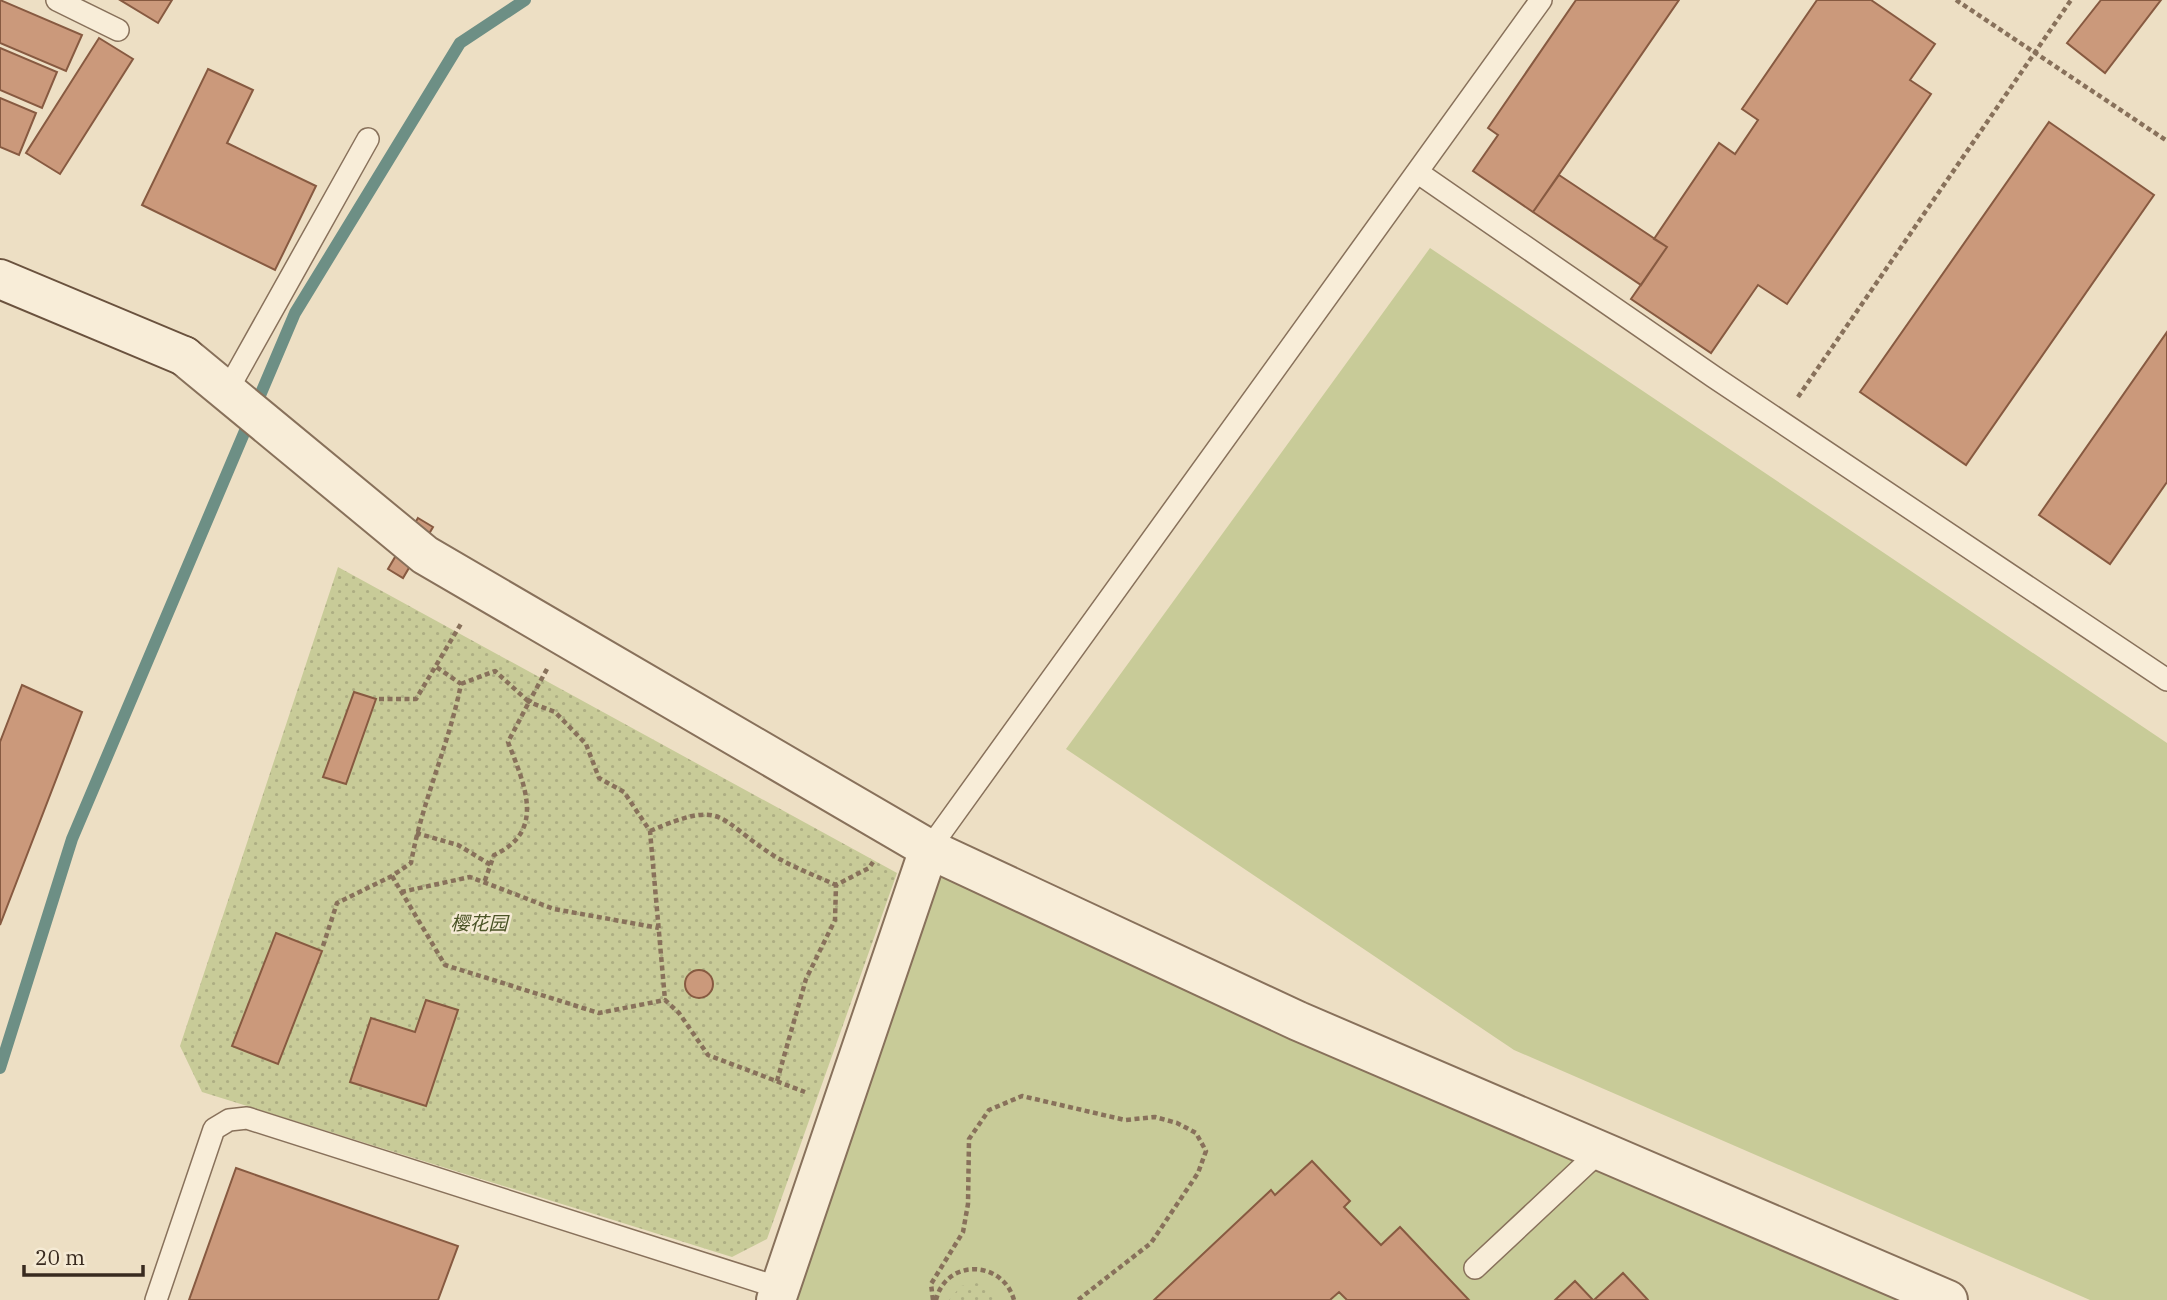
<svg xmlns="http://www.w3.org/2000/svg" width="2167" height="1300" font-family="'IBM Plex Serif','Noto Sans SC',serif">
<style>
.grass{fill:#c8cb98}
.park{fill:url(#park-dots)}
.lines{fill:none;stroke-linecap:round;stroke-linejoin:round}
.stream{stroke:#6d8f85;stroke-width:12}
.building{fill:#cb997b;stroke:#875a41;stroke-width:2}
.lane-casing{stroke:#88715b;stroke-width:24}
.street-casing{stroke:#88715b;stroke-width:42}
.secondary-casing{stroke:#6a523e;stroke-width:42}
.path{stroke:#88715b;stroke-width:4.5;stroke-dasharray:5 3.5;stroke-linecap:butt}
.lane{stroke:#f8edd8;stroke-width:21}
.street{stroke:#f8edd8;stroke-width:38}
.secondary{stroke:#f8edd8;stroke-width:38}
.labels{text-anchor:middle;dominant-baseline:central;stroke-width:5;stroke-linejoin:round;paint-order:stroke}
.park-label{font-size:19px;font-style:italic;fill:#4b5426;stroke:#f5ead4}
</style>
<defs>
<pattern id="park-dots" width="8" height="8" patternUnits="userSpaceOnUse" patternTransform="scale(1.75)"><rect width="8" height="8" fill="#c8cb98"/><path d="M2 2h.1M6 6h.1" fill="none" stroke="#adae83" stroke-width="1.8" stroke-linecap="round"/></pattern>
</defs>
<rect width="100%" height="100%" fill="#eddfc4"/>
<path class="grass" d="M 1430,248 L 2167,743 L 2167,1300 L 2090,1300 L 1514,1050 L 1066,749 Z
M 929,849 L 1948,1300 L 776,1300 Z"/>
<path class="park" d="M 338,567 L 897,873 L 767,1239 L 732,1257 L 202,1092 L 180,1046 Z
M 977,1283 L 992,1291 L 997,1300 L 949,1300 L 961,1286 Z"/>
<g class="lines">
<path class="stream" d="M 0,1068 L 72,839 L 295,313 L 460,43 L 525,0"/>
</g>
<path class="building" d="M 0,0 L 82,35 L 66,71 L 0,43 Z
M 120,0 L 172,0 L 158,23 Z
M 1576,0 L 1679,0 L 1533,212 L 1473,171 L 1498,135 L 1488,128 Z
M 1817,0 L 1871,0 L 1935,44 L 1910,80 L 1931,94 L 1787,304 L 1758,285 L 1711,353 L 1631,299 L 1667,247 L 1654,239 L 1719,143 L 1735,154 L 1758,120 L 1742,109 Z
M 2101,0 L 2161,0 L 2105,73 L 2067,43 Z
M 99,38 L 133,59 L 60,174 L 26,153 Z
M 0,48 L 57,72 L 42,108 L 0,90 Z
M 208,69 L 253,90 L 227,143 L 316,186 L 275,270 L 142,205 Z
M 0,98 L 36,113 L 19,155 L 0,147 Z
M 2049,122 L 2154,195 L 1966,465 L 1860,392 Z
M 1559,175 L 1667,247 L 1641,285 L 1533,212 Z
M 2167,332 L 2167,482 L 2110,564 L 2039,515 Z
M 418,518 L 433,527 L 403,578 L 388,569 Z
M 22,685 L 82,712 L 0,925 L 0,742 Z
M 354,692 L 376,699 L 346,784 L 323,777 Z
M 276,933 L 322,951 L 278,1064 L 232,1046 Z
M685 984a14 14 0 1 1 28 0a14 14 0 1 1-28 0Z
M 426,1000 L 458,1010 L 426,1106 L 350,1082 L 371,1018 L 415,1032 Z
M 1312,1161 L 1350,1201 L 1344,1207 L 1381,1245 L 1400,1227 L 1469,1300 L 1347,1300 L 1339,1292 L 1330,1300 L 1154,1300 L 1271,1190 L 1275,1195 Z
M 236,1168 L 458,1246 L 438,1300 L 189,1300 Z
M 1623,1273 L 1648,1300 L 1594,1300 Z
M 1575,1281 L 1593,1300 L 1555,1300 Z"/>
<g class="lines">
<defs>
<path id="lane" d="M 57,0 L 118,30
M 1417,172 L 1714,377 L 2167,680
M 227,391 L 368,139
M 929,849 L 1541,0
M 1475,1268 L 1600,1151
M 156,1300 L 214,1129 L 229,1120 L 247,1118 L 780,1288"/>
<path id="street" d="M 184,356 L 425,555 L 929,849 L 1298,1021 L 1948,1300
M 776,1300 L 929,849"/>
<path id="secondary" d="M 0,279 L 184,356"/>
</defs>
<use href="#lane" class="lane-casing"/>
<use href="#street" class="street-casing"/>
<use href="#secondary" class="secondary-casing"/>
<path class="path" d="M 1956,0 L 2167,141
M 1798,397 L 2071,0
M 547,669 L 529,702 L 555,712 L 586,744 L 599,778 L 624,792 L 650,831 L 665,1000
M 461,684 L 495,671 L 529,702 L 508,742 C 524,784 547,831 494,855 L 484,883
M 379,699 L 416,699 L 462,622
M 650,831 C 727,798 715,819 776,857 C 795,868 816,876 836,885
M 416,833 L 458,845 L 491,865
M 392,876 L 445,965 L 599,1013 L 665,1000 L 679,1013 L 708,1055 L 805,1092
M 401,892 L 470,877 L 554,909 L 659,928
M 323,946 L 337,903 L 392,876 L 411,863 C 422,801 449,745 461,684 L 435,666
M 777,1081 L 806,979 L 835,920 L 836,885 L 869,868 L 873,862
M 933,1300 L 931,1284 L 963,1232 L 968,1204 L 969,1139 L 989,1110 L 1022,1096 L 1125,1120 L 1155,1117 L 1177,1123 L 1196,1133 L 1206,1151 L 1198,1173 L 1151,1243 L 1078,1300
M 936,1300 C 946,1258 1003,1260 1014,1300"/>
<use href="#lane" class="lane"/>
<use href="#street" class="street"/>
<use href="#secondary" class="secondary"/>
</g>
<g class="labels">
<g class="park-label">
<text x="479" y="923">樱花园</text>
</g>
</g>
<path d="M24 1265v10h119v-10" fill="none" stroke="#382a1f" stroke-width="3.5"/>
<text x="35" y="1265" font-size="21" fill="#382a1f" stroke="#f5ead4" stroke-width="5" paint-order="stroke">20 m</text>
</svg>
